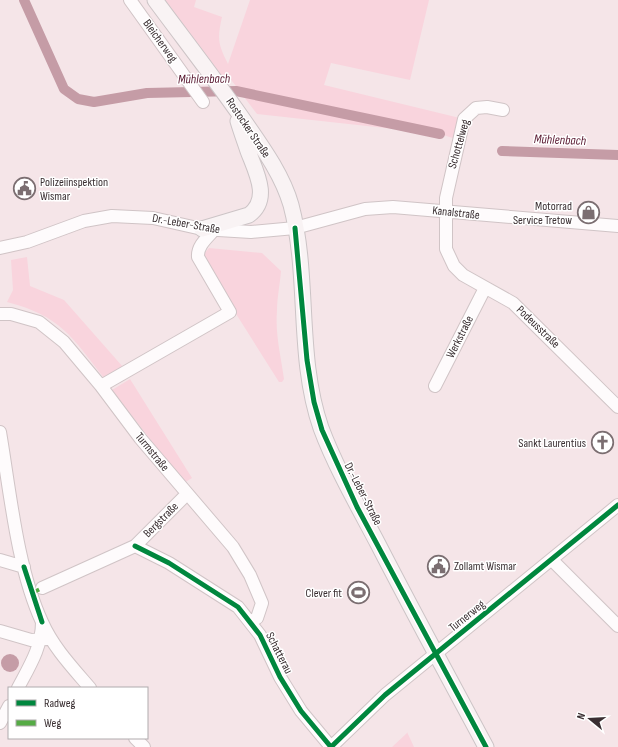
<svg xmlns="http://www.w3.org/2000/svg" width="618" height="747" font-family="'Sofia Sans Condensed',sans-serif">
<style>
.green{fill:#f9d4dd}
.water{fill:#c59ca6}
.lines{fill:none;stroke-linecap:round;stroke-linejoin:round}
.canal{stroke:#c59ca6;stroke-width:10}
.minor-casing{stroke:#d0c4c6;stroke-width:14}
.major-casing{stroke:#ccc4c6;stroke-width:17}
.minor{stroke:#fefbfc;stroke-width:12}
.major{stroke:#f9f3f4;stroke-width:15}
.quiet{stroke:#55ab45;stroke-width:4;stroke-dasharray:8 4;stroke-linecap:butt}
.cycleway-casing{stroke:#fff;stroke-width:8}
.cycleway{stroke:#00873e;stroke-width:5}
.labels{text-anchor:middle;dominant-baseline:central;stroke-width:3;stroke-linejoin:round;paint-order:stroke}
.street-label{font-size:12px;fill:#392e31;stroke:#fff}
.poi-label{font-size:12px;fill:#392e31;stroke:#fff;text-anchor:end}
.water-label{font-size:13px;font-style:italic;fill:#57162e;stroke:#fff}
</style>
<rect width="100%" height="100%" fill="#f5e5e8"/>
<path class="green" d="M 155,0 L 196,0 L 194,7 L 222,17 C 217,39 218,44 228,64 L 250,0 L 429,0 L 410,80 L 331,63 L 324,85 L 464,119 L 456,139 L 440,134 L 257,114 L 226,73 L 220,87 Z
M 209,248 L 262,253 L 281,271 C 280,284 277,298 277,311 C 275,334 281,357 284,379 L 282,382 L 279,382 L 202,260 L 204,254 Z
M 27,257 L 30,286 L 64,300 L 123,367 L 104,378 C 72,337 61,316 7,302 L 13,290 L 11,260 Z
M 130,379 L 192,478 L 184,483 L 112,390 Z
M 407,732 L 414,747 L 392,747 L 407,733 Z"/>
<path class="water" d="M1 663a9 9 0 1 1 18 0a9 9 0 1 1-18 0Z"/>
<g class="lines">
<path class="canal" d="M 24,0 L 64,89 L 78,99 L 94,102 L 147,93 L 236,91 L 440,134
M 502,151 L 618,155"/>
<defs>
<path id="minor" d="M 130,0 L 203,102
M 503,110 L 487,107 L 476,108 L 464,119 L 446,198 L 446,249 L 454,266 L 463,275 L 513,303 L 618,407
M 0,248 L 27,242 L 84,221 L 112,216 L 153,218 L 202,229 L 251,232 L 295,228 L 365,209 L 393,207 L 618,226
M 0,314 L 11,314 L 39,322 L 64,342 L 101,386 L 140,438 L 233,547 L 250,575 L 262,603 L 257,618 L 250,622
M 101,386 L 230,312 L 198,257 C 197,246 207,238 214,230
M 435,386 L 485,288
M 0,432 C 10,491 17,568 42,622 C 53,647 72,667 90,688
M 135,546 L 169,563 L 238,607 L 260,635 L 280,677 L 301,711 L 331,747
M 0,560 L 24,567
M 552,560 L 618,626
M 42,588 L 135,546 L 187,494
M 0,631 L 31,640 L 47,639
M 18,688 C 29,667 42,647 42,622
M 0,723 L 9,706
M 135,738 L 144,747
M 331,747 L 385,695 L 618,505"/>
<path id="major" d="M 155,0 C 186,42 219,84 249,128 C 265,151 283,177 291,205 C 310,277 296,356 321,428 C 336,468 358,506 378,544 C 413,612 450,680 486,747
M 202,229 L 249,215 C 271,199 256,172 248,151 C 245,142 241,131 238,121"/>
</defs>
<use href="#minor" class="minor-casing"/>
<use href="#major" class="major-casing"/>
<use href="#minor" class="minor"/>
<use href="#major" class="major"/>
<path class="quiet" d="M 32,593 L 42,588"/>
<defs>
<path id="cycleway" d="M 295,228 L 307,360 L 314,402 L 322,430 L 357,507 L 486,747
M 135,546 L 169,563 L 238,607 L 260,635 L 280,677 L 301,711 L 331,747
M 24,567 L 42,622
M 331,747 L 385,695 L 618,505"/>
</defs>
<use href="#cycleway" class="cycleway-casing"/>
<use href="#cycleway" class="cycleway"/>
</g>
<defs>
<symbol id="civic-ring" viewBox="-11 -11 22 22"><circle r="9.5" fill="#fff" stroke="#7b6e71" stroke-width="1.5"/><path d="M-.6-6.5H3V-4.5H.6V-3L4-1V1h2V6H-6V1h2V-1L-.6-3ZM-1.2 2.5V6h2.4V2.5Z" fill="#7b6e71"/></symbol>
<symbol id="shop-ring" viewBox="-11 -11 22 22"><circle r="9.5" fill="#fff" stroke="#7b6e71" stroke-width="1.5"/><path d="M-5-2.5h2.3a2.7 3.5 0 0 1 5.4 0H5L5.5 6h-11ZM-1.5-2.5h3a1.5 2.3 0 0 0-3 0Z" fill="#7b6e71"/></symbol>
<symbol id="church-ring" viewBox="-11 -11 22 22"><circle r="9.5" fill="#fff" stroke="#7b6e71" stroke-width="1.5"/><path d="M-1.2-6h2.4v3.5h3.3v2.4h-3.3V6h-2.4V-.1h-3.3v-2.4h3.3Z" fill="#7b6e71"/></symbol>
<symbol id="stadium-ring" viewBox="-11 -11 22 22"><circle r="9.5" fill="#fff" stroke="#7b6e71" stroke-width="1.5"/><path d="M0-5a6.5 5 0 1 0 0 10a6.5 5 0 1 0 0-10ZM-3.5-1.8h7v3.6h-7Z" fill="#7b6e71"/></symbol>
</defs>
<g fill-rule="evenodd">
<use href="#civic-ring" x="12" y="176" width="25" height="25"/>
<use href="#shop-ring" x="576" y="200" width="25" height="25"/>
<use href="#church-ring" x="590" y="430" width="25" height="25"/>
<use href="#civic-ring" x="426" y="554" width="25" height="25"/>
<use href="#stadium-ring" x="346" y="580" width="25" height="25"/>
</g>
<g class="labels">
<g class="street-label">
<text transform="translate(160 41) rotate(54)">Bleicherweg</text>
<text transform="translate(248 128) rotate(56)">Rostocker Straße</text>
<text transform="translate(459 144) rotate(-74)">Schottelweg</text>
<text transform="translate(456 213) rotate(6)">Kanalstraße</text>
<text transform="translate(186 224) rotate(10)">Dr.-Leber-Straße</text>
<text transform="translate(538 327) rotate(44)">Podeusstraße</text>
<text transform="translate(460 337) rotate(-63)">Werkstraße</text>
<text transform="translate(152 452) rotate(51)">Turmstraße</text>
<text transform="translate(363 494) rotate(63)">Dr.-Leber-Straße</text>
<text transform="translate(161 520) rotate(-45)">Bergstraße</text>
<text transform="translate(467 616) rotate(-39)">Turnerweg</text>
<text transform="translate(279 653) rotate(63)">Schatterau</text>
</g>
<g class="poi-label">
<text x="40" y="182" text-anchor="start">Polizeiinspektion<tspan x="40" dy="14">Wismar</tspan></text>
<text x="572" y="206">Motorrad<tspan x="572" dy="14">Service Tretow</tspan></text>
<text x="586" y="443">Sankt Laurentius</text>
<text x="454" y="566" text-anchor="start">Zollamt Wismar</text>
<text x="342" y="593">Clever fit</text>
</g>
<g class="water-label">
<text transform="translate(204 79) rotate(-1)">Mühlenbach</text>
<text transform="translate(560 140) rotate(2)">Mühlenbach</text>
</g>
</g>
<rect x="8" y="687" width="140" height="52" fill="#ffffff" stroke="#b0abad"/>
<rect x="16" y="700" width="20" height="6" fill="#00873e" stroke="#b0abad"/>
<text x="44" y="707" font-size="12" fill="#392e31">Radweg</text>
<rect x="16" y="720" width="20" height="6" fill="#55ab45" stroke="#b0abad"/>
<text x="44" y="727" font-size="12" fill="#392e31">Weg</text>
<g transform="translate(590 719) rotate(288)" stroke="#ffffff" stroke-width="3" paint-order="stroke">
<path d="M0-3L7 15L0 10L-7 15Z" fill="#392e31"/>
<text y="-6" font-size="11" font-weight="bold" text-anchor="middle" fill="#392e31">N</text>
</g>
</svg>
